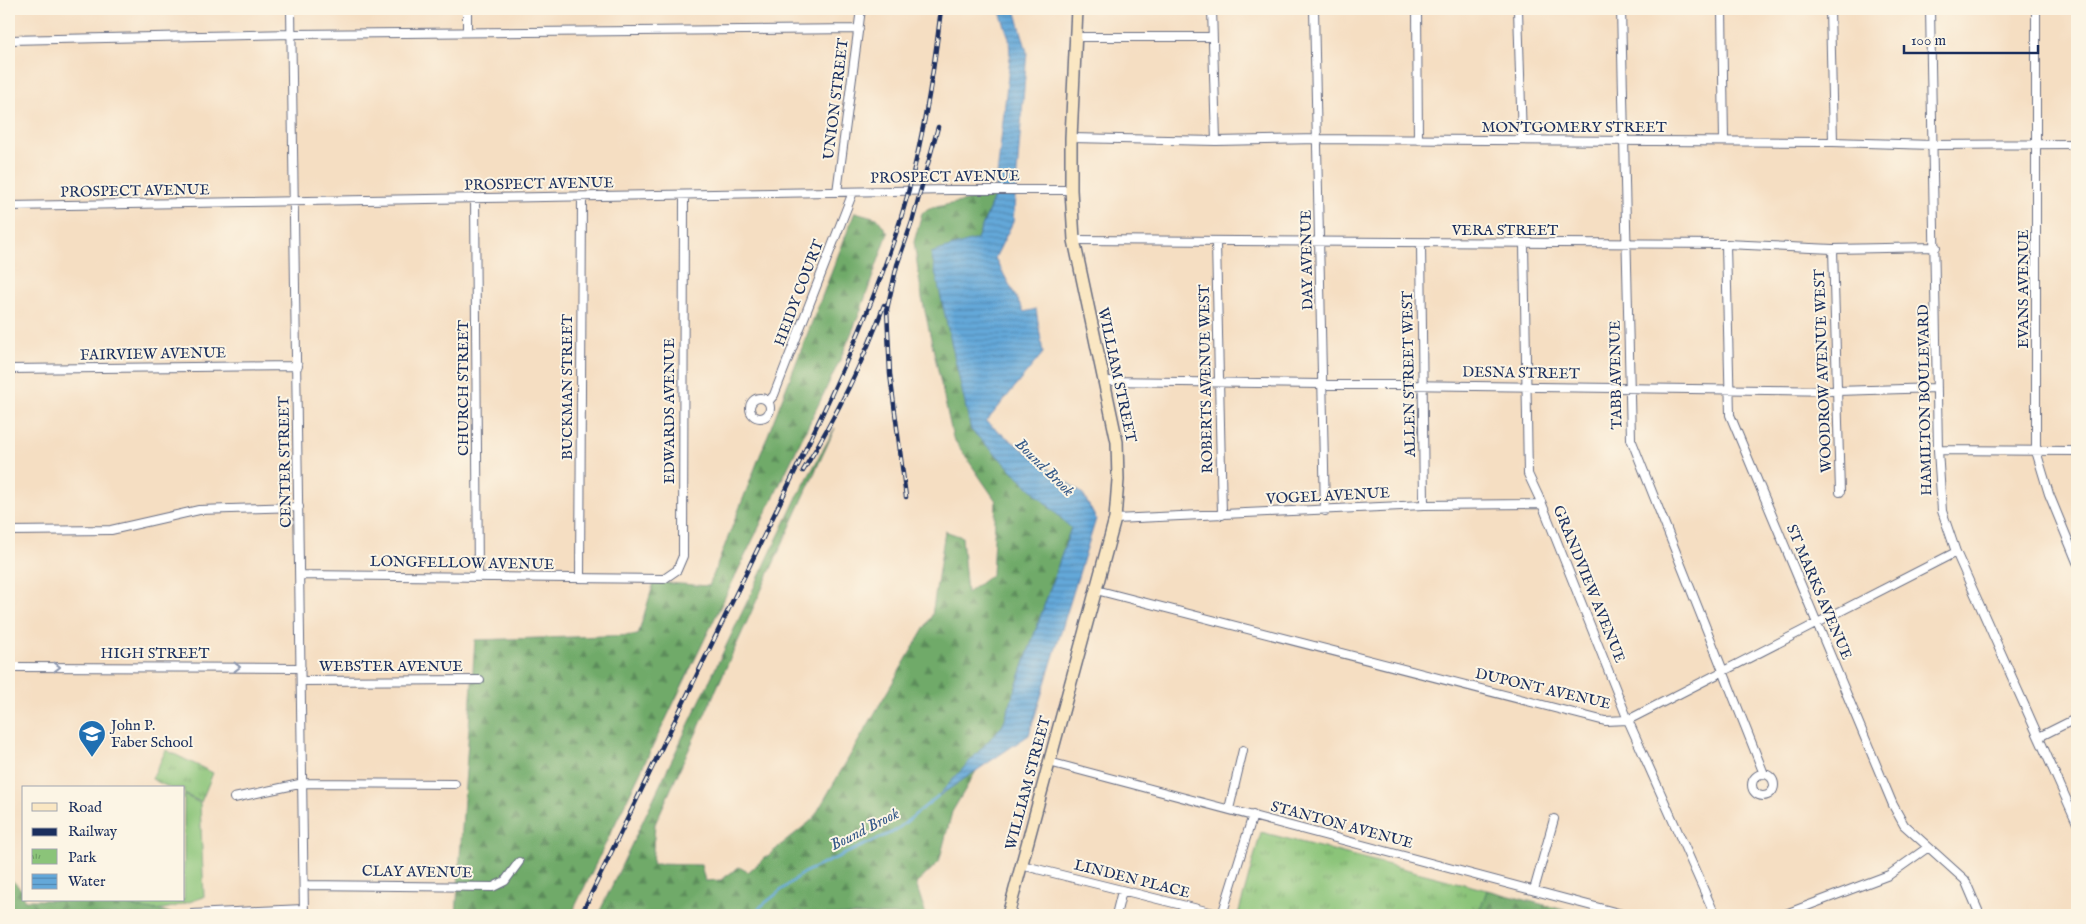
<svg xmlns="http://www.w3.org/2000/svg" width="2086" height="924" font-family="'IM FELL English',serif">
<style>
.grass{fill:#8bc479;stroke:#537a6c}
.forest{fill:url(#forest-firs);stroke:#466c64}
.park{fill:url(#park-tufts);stroke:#537a6c}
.water{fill:url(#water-rules);stroke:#406c9c}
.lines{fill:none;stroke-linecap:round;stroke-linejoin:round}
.stream{stroke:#64a8d9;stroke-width:2.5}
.minor-casing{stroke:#676c81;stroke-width:10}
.secondary-casing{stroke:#676c81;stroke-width:14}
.minor{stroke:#fff;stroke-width:8}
.secondary{stroke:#fae7c3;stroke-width:11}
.rail-casing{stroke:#1b2f5e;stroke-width:4.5}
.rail{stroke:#fcf5e5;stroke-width:2.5;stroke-dasharray:8;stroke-linecap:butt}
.oneway{stroke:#8d97ae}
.labels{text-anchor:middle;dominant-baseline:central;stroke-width:4;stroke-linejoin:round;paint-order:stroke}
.street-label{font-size:15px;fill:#1b2f5e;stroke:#fcf5e5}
.poi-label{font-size:15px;fill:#1b2f5e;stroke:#fcf5e5;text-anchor:start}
.water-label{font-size:16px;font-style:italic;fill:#355989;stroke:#fcf5e5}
</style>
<defs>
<pattern id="forest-firs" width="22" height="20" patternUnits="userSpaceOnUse" patternTransform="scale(1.25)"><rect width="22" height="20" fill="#70aa69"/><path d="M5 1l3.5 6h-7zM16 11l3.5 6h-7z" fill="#5b8b5a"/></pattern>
<pattern id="park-tufts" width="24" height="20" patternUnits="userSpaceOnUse" patternTransform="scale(1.25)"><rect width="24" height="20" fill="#8bc479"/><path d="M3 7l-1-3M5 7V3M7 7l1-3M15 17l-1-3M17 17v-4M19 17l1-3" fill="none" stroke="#71a066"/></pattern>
<pattern id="water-rules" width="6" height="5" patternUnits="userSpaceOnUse" patternTransform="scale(1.25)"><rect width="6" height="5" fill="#64a8d9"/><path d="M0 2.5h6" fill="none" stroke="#5289b3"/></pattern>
</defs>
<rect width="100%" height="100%" fill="#fcf5e5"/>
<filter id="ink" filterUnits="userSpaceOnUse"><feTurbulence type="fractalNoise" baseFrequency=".02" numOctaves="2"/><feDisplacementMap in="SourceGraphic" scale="10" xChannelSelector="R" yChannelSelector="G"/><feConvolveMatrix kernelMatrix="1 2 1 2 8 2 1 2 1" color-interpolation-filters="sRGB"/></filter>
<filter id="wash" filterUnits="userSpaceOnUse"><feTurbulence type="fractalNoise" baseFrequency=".0096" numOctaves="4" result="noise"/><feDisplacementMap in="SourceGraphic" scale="20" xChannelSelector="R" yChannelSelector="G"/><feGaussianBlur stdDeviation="1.12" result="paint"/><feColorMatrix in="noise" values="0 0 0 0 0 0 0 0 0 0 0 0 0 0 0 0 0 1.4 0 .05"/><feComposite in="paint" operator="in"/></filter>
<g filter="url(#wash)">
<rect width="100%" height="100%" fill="#f5dec2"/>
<path class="grass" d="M 184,795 L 200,803 L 204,897 C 176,906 149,919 122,900 L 184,900 Z"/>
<path class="forest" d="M 995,195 L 977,239 L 971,430 L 1071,528 L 1003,725 L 952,812 L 939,862 L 916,884 L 926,915 L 811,915 L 797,911 L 791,915 L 598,915 L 796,499 L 835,428 L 655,824 L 652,864 L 701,865 L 705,881 L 721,880 L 739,867 L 748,872 L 813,819 L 932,615 L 945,531 L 962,537 L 967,593 L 992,574 L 996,501 L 953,438 L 922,298 L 914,242 L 922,213 L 931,208 Z
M 855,212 L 877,218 L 888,233 L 859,315 L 840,360 L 571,915 L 456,915 L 475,640 L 638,635 L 654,582 L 709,586 Z
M 9,877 L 24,892 L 24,900 L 122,900 C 143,915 154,905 174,915 L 9,915 Z
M 1487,890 L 1583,915 L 1478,915 Z"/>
<path class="park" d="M 166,750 L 213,773 L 201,802 L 184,794 L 184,788 L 170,788 L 152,779 Z
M 1261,832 L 1487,890 L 1478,915 L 1238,915 Z"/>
<path class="water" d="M 999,9 L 1015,9 L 1027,52 L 1013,222 L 995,258 L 1024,312 L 1036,309 L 1043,353 L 986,422 L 1083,494 L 1096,519 L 1029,735 L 936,798 L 1003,725 L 1071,528 L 971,430 L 931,253 L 977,239 L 995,195 L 1010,57 L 1009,38 Z"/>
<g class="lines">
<path class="stream" d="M 750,915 L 803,873 L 895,831 L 938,796"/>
</g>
</g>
<g filter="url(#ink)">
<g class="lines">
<defs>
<path id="minor" d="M 291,9 L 304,915
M 467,9 L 467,32
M 1212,9 L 1216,141
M 1314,9 L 1325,511
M 1417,9 L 1418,140
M 1518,9 L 1522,140
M 1621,9 L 1631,439 L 1764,774
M 1722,9 L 1724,141
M 1830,9 L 1833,142
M 1930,9 L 1938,450 L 1942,511 L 1956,552 L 2077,823
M 2036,9 L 2036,451 L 2049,494 L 2077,562
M 1074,37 L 1212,37
M 9,40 L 292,34 L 859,29
M 1071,138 L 1216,141 L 1319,139 L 1833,142 L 1932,145 L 2077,144
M 837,192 L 861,9
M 475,198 L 478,577
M 9,206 L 951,190 L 1071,190
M 1074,240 L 1726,244 L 1833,249 L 1936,247
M 1216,242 L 1222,515
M 1421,244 L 1424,505
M 1524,244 L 1528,474 L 1542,504 L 1628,720 L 1715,915
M 1726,244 L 1730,415 L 1893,805 L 1904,825 L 1965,880 L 1980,915
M 1833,249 L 1840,492
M 9,369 L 298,366
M 1104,381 L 1837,391 L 1937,388
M750 408a10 10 0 1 1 20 0a10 10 0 1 1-20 0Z
M 768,402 L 774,395 L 853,192
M 1938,450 L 2077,451
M 1115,519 L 1424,505 L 1542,504
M 9,531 L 111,530 L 199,510 L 299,507
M 300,575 L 664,579 L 677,570 L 683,556 L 684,195
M 580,578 L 582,197
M 1096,590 L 1605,721 L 1628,720 L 1956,552
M 9,667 L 301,668
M 301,681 L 480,680
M 2039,737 L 2077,718
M 1049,762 L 1626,915
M1752 785a11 11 0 1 1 22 0a11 11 0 1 1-22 0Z
M 234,798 L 304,783 L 455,784
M 1229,809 L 1243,750
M 1021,865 L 1222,915
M 304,885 L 493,887 L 505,881 L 519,862
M 1534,890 L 1554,819
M 191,914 L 304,909
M 1116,915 L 1122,891
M 1222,915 L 1253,815
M 1783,915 L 1889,875 L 1927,848"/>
<path id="secondary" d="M 1008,915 L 1115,519 L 1118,480 L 1117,442 L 1074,240 L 1071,190 L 1071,138 L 1077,9"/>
</defs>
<use href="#minor" class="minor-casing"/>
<use href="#secondary" class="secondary-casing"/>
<use href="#minor" class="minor"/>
<use href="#secondary" class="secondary"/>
<defs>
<path id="rail" d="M 803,471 C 835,418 863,363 884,305
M 906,497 L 890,374 L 887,309 L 897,265 L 912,222 L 938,127
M 581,915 C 641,791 701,667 761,542 C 811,437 865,333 900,221 C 921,152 933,80 941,9"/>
</defs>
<use href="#rail" class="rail-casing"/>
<use href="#rail" class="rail"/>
</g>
<defs><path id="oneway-chevron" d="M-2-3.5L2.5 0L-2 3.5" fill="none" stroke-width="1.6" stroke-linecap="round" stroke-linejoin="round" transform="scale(1.25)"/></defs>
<g class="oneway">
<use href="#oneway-chevron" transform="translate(57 667)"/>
<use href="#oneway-chevron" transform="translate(237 667)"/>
</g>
</g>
<defs>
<symbol id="school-pin" viewBox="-11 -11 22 30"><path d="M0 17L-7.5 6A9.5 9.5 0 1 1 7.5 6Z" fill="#1f6fb2" stroke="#fcf5e5"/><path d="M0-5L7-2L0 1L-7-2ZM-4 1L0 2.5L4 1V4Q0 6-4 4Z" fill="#fff"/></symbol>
</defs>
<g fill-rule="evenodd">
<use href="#school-pin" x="76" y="718" width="32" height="43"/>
</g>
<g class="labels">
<g class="street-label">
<text transform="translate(836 99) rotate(-83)">UNION STREET</text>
<text x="1574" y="127">MONTGOMERY STREET</text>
<text transform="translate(945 177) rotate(-1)">PROSPECT AVENUE</text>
<text transform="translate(539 184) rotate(-1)">PROSPECT AVENUE</text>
<text transform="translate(135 191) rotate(-1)">PROSPECT AVENUE</text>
<text x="1505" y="230">VERA STREET</text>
<text transform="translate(1307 260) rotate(-91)">DAY AVENUE</text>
<text transform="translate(2023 289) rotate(-90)">EVANS AVENUE</text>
<text transform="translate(799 293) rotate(-69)">HEIDY COURT</text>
<text transform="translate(153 354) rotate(-1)">FAIRVIEW AVENUE</text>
<text transform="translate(1823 371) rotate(-92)">WOODROW AVENUE WEST</text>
<text transform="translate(1521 373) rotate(1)">DESNA STREET</text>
<text transform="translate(1409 374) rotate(-91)">ALLEN STREET WEST</text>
<text transform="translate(1117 375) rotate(78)">WILLIAM STREET</text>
<text transform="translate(1616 375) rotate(-91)">TABB AVENUE</text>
<text transform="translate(1206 379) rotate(-91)">ROBERTS AVENUE WEST</text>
<text transform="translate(567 387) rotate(-90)">BUCKMAN STREET</text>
<text transform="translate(463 388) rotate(-90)">CHURCH STREET</text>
<text transform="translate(1925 400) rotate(-91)">HAMILTON BOULEVARD</text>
<text transform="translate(669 411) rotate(-90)">EDWARDS AVENUE</text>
<text transform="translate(285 462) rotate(-91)">CENTER STREET</text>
<text transform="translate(1328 496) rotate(-3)">VOGEL AVENUE</text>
<text transform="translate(462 563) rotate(1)">LONGFELLOW AVENUE</text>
<text transform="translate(1589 584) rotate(68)">GRANDVIEW AVENUE</text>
<text transform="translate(1819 592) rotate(67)">ST MARKS AVENUE</text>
<text x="155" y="653">HIGH STREET</text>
<text x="391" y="666">WEBSTER AVENUE</text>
<text transform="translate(1543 689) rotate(13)">DUPONT AVENUE</text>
<text transform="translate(1028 783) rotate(-75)">WILLIAM STREET</text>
<text transform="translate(1342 825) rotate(15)">STANTON AVENUE</text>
<text transform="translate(417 872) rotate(1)">CLAY AVENUE</text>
<text transform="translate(1132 879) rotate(14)">LINDEN PLACE</text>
</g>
<g class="poi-label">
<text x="111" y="725">John P.<tspan x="111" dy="17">Faber School</tspan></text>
</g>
<g class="water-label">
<text transform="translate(1044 468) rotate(44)">Bound Brook</text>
<text transform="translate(865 830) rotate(-27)">Bound Brook</text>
</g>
</g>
<rect width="2086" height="924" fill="none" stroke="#fcf5e5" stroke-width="30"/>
<rect x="22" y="786" width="162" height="115" fill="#fcf5e5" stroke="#a2a6af"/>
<rect x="32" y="803" width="25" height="8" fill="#fae7c3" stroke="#a2a6af"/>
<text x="68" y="812" font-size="15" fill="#1b2f5e">Road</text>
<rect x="32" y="828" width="25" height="8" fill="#1b2f5e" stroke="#a2a6af"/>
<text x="68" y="836" font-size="15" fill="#1b2f5e">Railway</text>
<rect x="32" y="849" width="25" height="15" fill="url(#park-tufts)" stroke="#a2a6af"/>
<text x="68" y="862" font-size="15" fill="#1b2f5e">Park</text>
<rect x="32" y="874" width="25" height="15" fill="url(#water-rules)" stroke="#a2a6af"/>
<text x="68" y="886" font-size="15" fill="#1b2f5e">Water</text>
<path d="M1904 45v8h134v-8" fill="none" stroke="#1b2f5e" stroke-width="2.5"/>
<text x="1911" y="45" font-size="15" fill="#1b2f5e" stroke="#fcf5e5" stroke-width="4" paint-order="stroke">100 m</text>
</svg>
